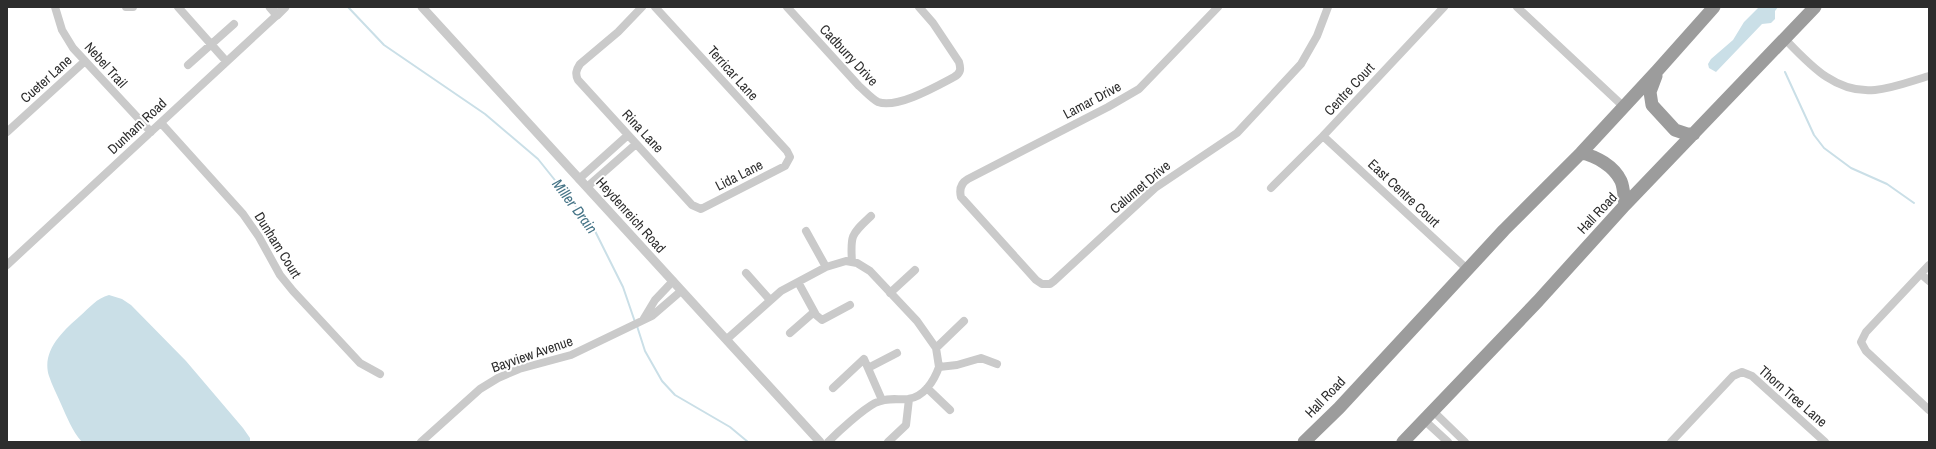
<svg xmlns="http://www.w3.org/2000/svg" width="1936" height="449" font-family="'Archivo Narrow',sans-serif">
<style>
.water{fill:#cadfe7}
.lines{fill:none;stroke-linecap:round;stroke-linejoin:round}
.stream{stroke:#cadfe7;stroke-width:2}
.minor{stroke:#cacaca;stroke-width:8}
.tertiary{stroke:#cacaca;stroke-width:9}
.trunk{stroke:#9c9c9c;stroke-width:13}
.labels{text-anchor:middle;dominant-baseline:central;stroke-width:4;stroke-linejoin:round;paint-order:stroke}
.street-label{font-size:14px;fill:#2d2d2d;stroke:#fff}
.water-label{font-size:15px;font-style:italic;fill:#447386;stroke:#fff}
</style>
<rect width="100%" height="100%" fill="#fff"/>
<path class="water" d="M 1759,7 L 1778,7 L 1775,11 L 1775,19 L 1771,23 L 1762,24 L 1716,72 L 1709,68 L 1708,64 L 1711,59 L 1733,40 L 1744,22 Z
M 109,295 L 122,299 L 131,305 L 186,361 L 243,428 L 250,438 L 250,442 L 82,442 C 72,431 67,417 61,404 C 57,395 52,385 49,376 C 41,351 63,331 80,316 C 89,308 97,298 109,295 Z"/>
<g class="lines">
<path class="stream" d="M 348,7 L 384,45 L 485,114 L 538,159 L 594,229 L 623,287 L 635,322
M 1785,72 L 1814,135 L 1824,148 L 1851,168 L 1887,184 L 1914,203
M 637,326 L 645,351 L 662,381 L 675,395 L 730,427 L 748,442"/>
<path class="minor" d="M 55,7 L 62,30 L 73,48 L 151,132
M 126,7 L 133,7
M 178,7 L 226,61
M 642,7 L 618,32 L 580,64 C 576,70 575,74 578,80 L 692,205 L 701,209 L 785,166 L 790,157 L 787,151 L 655,7
M 787,7 L 859,86 C 865,91 871,98 878,102 C 897,109 937,86 954,77 C 961,73 961,69 959,62 L 933,23 L 919,7
M 1218,7 L 1139,89 L 1108,107 L 968,179 C 961,183 959,189 961,197 L 1036,280 L 1042,284 L 1050,284 L 1054,281 L 1155,188 L 1237,133 L 1301,64 L 1317,36 L 1328,7
M 1517,7 L 1624,107
M 1785,39 C 1810,65 1836,94 1875,90 C 1894,88 1911,81 1929,76
M 188,65 L 234,24
M 161,123 L 243,214 L 259,237 L 280,275 L 293,291 L 360,363 L 380,374
M 7,132 L 85,61
M 1323,136 L 1467,269
M 579,179 L 628,135
M 587,187 L 636,144
M 1271,188 L 1323,136 L 1444,7
M 806,231 L 826,267
M 852,262 C 850,234 852,234 871,216
M 7,265 L 277,15
M 1929,265 L 1866,332 L 1861,342 L 1866,351 L 1929,410
M 746,273 L 770,300
M 1921,274 L 1929,281
M 798,282 L 816,315 L 822,320 L 850,305
M 890,293 L 915,270
M 643,320 L 655,300 L 673,281
M 790,333 L 814,312
M 727,339 L 781,291 L 826,267 L 846,261 L 857,263 L 870,271 L 917,321 L 936,348 L 939,367
M 936,348 L 964,321
M 868,368 L 897,353
M 833,388 L 864,359 L 882,400
M 927,388 L 950,410
M 1433,411 L 1465,442
M 1424,420 L 1448,442
M 421,442 L 480,389 L 498,378 L 519,369 L 571,355 L 652,316 L 681,291
M 828,442 C 839,431 862,410 875,403 C 887,397 897,400 908,399 C 924,397 934,381 939,367 L 957,365 L 981,358 L 997,364
M 888,442 L 906,425 L 909,399
M 1671,442 L 1733,376 L 1742,372 L 1752,376 L 1825,442"/>
<path class="tertiary" d="M 270,7 L 277,15 L 285,7
M 422,7 L 820,442"/>
<path class="trunk" d="M 1656,76 L 1650,92 L 1652,105 L 1675,130 L 1687,134 L 1694,134
M 1581,153 C 1596,156 1614,166 1621,181 C 1624,188 1624,198 1625,205
M 1304,442 L 1339,408 L 1504,230 L 1581,153 L 1657,71 L 1714,7
M 1403,442 L 1538,301 L 1625,205 L 1815,7"/>
</g>
<g class="labels">
<g class="street-label">
<text transform="translate(849 55) rotate(47)">Cadburry Drive</text>
<text transform="translate(106 65) rotate(48)">Nebel Trail</text>
<text transform="translate(733 73) rotate(48)">Terricar Lane</text>
<text transform="translate(46 79) rotate(-42)">Cueter Lane</text>
<text transform="translate(1349 89) rotate(-47)">Centre Court</text>
<text transform="translate(1092 100) rotate(-28)">Lamar Drive</text>
<text transform="translate(137 126) rotate(-43)">Dunham Road</text>
<text transform="translate(643 131) rotate(47)">Rina Lane</text>
<text transform="translate(739 175) rotate(-27)">Lida Lane</text>
<text transform="translate(1140 187) rotate(-40)">Calumet Drive</text>
<text transform="translate(1404 193) rotate(43)">East Centre Court</text>
<text transform="translate(1597 213) rotate(-47)">Hall Road</text>
<text transform="translate(631 215) rotate(48)">Heydenreich Road</text>
<text transform="translate(278 245) rotate(58)">Dunham Court</text>
<text transform="translate(532 354) rotate(-19)">Bayview Avenue</text>
<text transform="translate(1793 396) rotate(41)">Thorn Tree Lane</text>
<text transform="translate(1325 397) rotate(-46)">Hall Road</text>
</g>
<g class="water-label">
<text transform="translate(575 206) rotate(53)">Miller Drain</text>
</g>
</g>
<rect width="1936" height="449" fill="none" stroke="#2d2d2d" stroke-width="16"/>
</svg>
